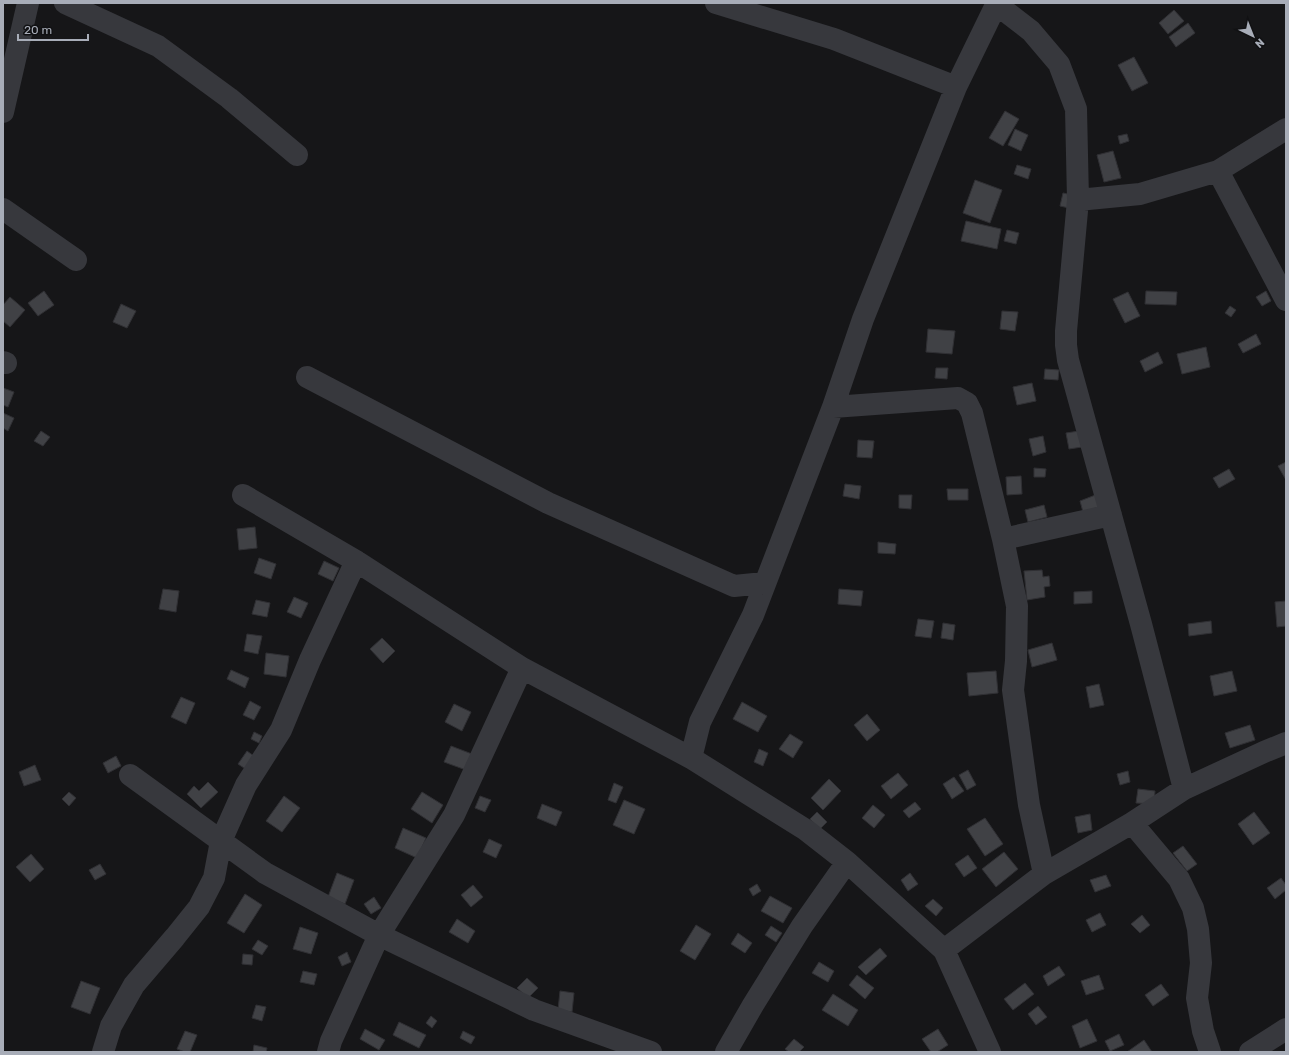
<svg xmlns="http://www.w3.org/2000/svg" width="1289" height="1055" font-family="Rubik,sans-serif">
<style>
.building{fill:#404145;stroke:#303034}
.lines{fill:none;stroke-linecap:round;stroke-linejoin:round}
.minor{stroke:#37383d;stroke-width:22}
</style>
<rect width="100%" height="100%" fill="#161618"/>
<path class="building" d="M 1174,10 L 1184,21 L 1168,34 L 1159,23 Z
M 1188,23 L 1195,33 L 1176,47 L 1169,37 Z
M 1134,57 L 1148,83 L 1132,91 L 1118,65 Z
M 1005,111 L 1019,119 L 1003,146 L 989,138 Z
M 1015,129 L 1028,135 L 1021,151 L 1008,145 Z
M 1127,134 L 1129,141 L 1120,144 L 1118,136 Z
M 1113,151 L 1121,178 L 1104,182 L 1097,155 Z
M 1017,165 L 1031,169 L 1028,179 L 1014,174 Z
M 975,180 L 1002,190 L 990,223 L 963,213 Z
M 1063,193 L 1072,195 L 1069,208 L 1060,206 Z
M 966,221 L 1001,229 L 997,249 L 961,241 Z
M 1007,230 L 1019,233 L 1016,244 L 1004,241 Z
M 44,291 L 54,305 L 38,316 L 28,303 Z
M 1146,291 L 1177,292 L 1176,305 L 1145,304 Z
M 1266,291 L 1271,301 L 1262,306 L 1256,297 Z
M 1128,292 L 1140,316 L 1125,323 L 1113,299 Z
M 10,297 L 25,310 L 10,327 L 3,321 L 3,305 Z
M 121,304 L 136,311 L 127,328 L 113,322 Z
M 1230,306 L 1236,310 L 1231,317 L 1225,313 Z
M 1002,311 L 1018,312 L 1015,331 L 1000,329 Z
M 928,329 L 955,331 L 952,354 L 926,352 Z
M 1256,334 L 1261,344 L 1243,353 L 1238,344 Z
M 1206,347 L 1210,367 L 1182,374 L 1177,354 Z
M 1158,352 L 1163,363 L 1145,372 L 1140,361 Z
M 936,368 L 948,368 L 947,379 L 935,378 Z
M 1045,369 L 1059,370 L 1058,380 L 1044,379 Z
M 1032,383 L 1036,401 L 1017,405 L 1013,387 Z
M 3,388 L 14,392 L 8,407 L 3,405 Z
M 3,413 L 14,418 L 8,431 L 3,428 Z
M 41,431 L 50,437 L 43,446 L 34,441 Z
M 1079,431 L 1082,447 L 1069,449 L 1066,433 Z
M 1043,436 L 1046,452 L 1033,456 L 1029,439 Z
M 858,440 L 874,441 L 872,458 L 857,457 Z
M 1286,462 L 1286,480 L 1278,466 Z
M 1034,468 L 1046,469 L 1045,477 L 1034,477 Z
M 1229,469 L 1235,479 L 1219,488 L 1213,478 Z
M 1021,476 L 1022,494 L 1007,495 L 1006,477 Z
M 845,484 L 861,486 L 859,499 L 843,496 Z
M 947,489 L 968,489 L 968,500 L 948,500 Z
M 1098,494 L 1102,506 L 1083,512 L 1080,501 Z
M 899,495 L 912,495 L 911,509 L 899,508 Z
M 1044,505 L 1047,517 L 1028,522 L 1025,510 Z
M 255,527 L 257,548 L 239,550 L 237,529 Z
M 878,542 L 896,544 L 895,554 L 878,553 Z
M 259,558 L 276,564 L 271,579 L 254,573 Z
M 324,561 L 339,568 L 333,581 L 318,574 Z
M 1042,570 L 1043,577 L 1049,576 L 1050,586 L 1044,587 L 1045,597 L 1027,600 L 1024,571 Z
M 163,589 L 179,591 L 176,612 L 159,609 Z
M 839,589 L 863,591 L 861,606 L 838,604 Z
M 1092,591 L 1092,603 L 1074,604 L 1074,592 Z
M 294,597 L 308,603 L 301,618 L 287,612 Z
M 256,600 L 270,603 L 267,617 L 252,614 Z
M 1286,601 L 1286,626 L 1277,627 L 1275,602 Z
M 918,619 L 934,621 L 931,638 L 915,636 Z
M 1211,621 L 1212,633 L 1189,636 L 1188,624 Z
M 943,623 L 955,625 L 953,640 L 941,638 Z
M 247,634 L 262,636 L 258,654 L 244,651 Z
M 382,638 L 395,651 L 383,663 L 370,649 Z
M 1052,643 L 1057,660 L 1032,667 L 1028,650 Z
M 266,653 L 289,656 L 286,677 L 264,674 Z
M 231,670 L 249,678 L 245,688 L 227,679 Z
M 996,671 L 998,693 L 969,696 L 967,673 Z
M 1232,671 L 1237,691 L 1214,696 L 1210,676 Z
M 1099,684 L 1104,705 L 1090,708 L 1086,687 Z
M 181,697 L 195,703 L 186,724 L 171,717 Z
M 250,701 L 261,707 L 254,720 L 243,715 Z
M 742,702 L 767,716 L 758,732 L 733,719 Z
M 454,704 L 471,712 L 462,731 L 445,722 Z
M 867,714 L 880,730 L 867,741 L 854,725 Z
M 1250,725 L 1255,740 L 1230,748 L 1225,733 Z
M 254,732 L 262,736 L 259,743 L 251,739 Z
M 790,734 L 803,742 L 793,758 L 779,749 Z
M 451,746 L 472,754 L 466,770 L 444,762 Z
M 759,749 L 768,753 L 763,766 L 754,762 Z
M 247,751 L 258,759 L 250,772 L 238,764 Z
M 116,756 L 121,766 L 108,773 L 103,763 Z
M 35,765 L 41,780 L 24,786 L 19,772 Z
M 968,770 L 976,785 L 967,790 L 959,775 Z
M 1128,771 L 1130,782 L 1120,785 L 1117,774 Z
M 898,773 L 908,785 L 891,799 L 881,786 Z
M 954,777 L 964,791 L 952,799 L 943,784 Z
M 829,779 L 841,791 L 823,810 L 811,798 Z
M 208,782 L 218,792 L 201,808 L 187,794 L 194,786 L 199,791 Z
M 614,783 L 623,787 L 616,803 L 608,800 Z
M 1138,789 L 1155,791 L 1154,804 L 1136,803 Z
M 69,792 L 76,798 L 69,806 L 62,799 Z
M 422,792 L 443,805 L 432,823 L 411,809 Z
M 284,796 L 300,808 L 282,832 L 266,821 Z
M 480,796 L 491,800 L 485,812 L 475,808 Z
M 624,800 L 645,809 L 634,834 L 613,825 Z
M 915,802 L 921,809 L 909,818 L 903,811 Z
M 542,804 L 562,812 L 556,826 L 537,818 Z
M 873,805 L 885,815 L 874,828 L 862,818 Z
M 817,812 L 827,822 L 820,829 L 810,819 Z
M 1254,812 L 1270,833 L 1253,845 L 1238,824 Z
M 1090,814 L 1092,830 L 1078,833 L 1075,817 Z
M 985,818 L 1003,844 L 985,856 L 967,829 Z
M 403,828 L 426,838 L 417,858 L 395,848 Z
M 489,839 L 502,845 L 496,858 L 483,852 Z
M 1183,846 L 1197,864 L 1187,871 L 1173,853 Z
M 1004,852 L 1018,869 L 996,887 L 982,869 Z
M 31,854 L 44,869 L 30,882 L 16,867 Z
M 968,855 L 977,868 L 964,877 L 955,864 Z
M 100,864 L 106,874 L 95,880 L 89,870 Z
M 337,873 L 354,880 L 345,904 L 328,897 Z
M 910,873 L 918,884 L 908,891 L 901,880 Z
M 1106,875 L 1111,886 L 1095,892 L 1090,880 Z
M 1281,878 L 1286,885 L 1286,890 L 1275,899 L 1267,888 Z
M 757,884 L 761,891 L 753,896 L 749,889 Z
M 473,885 L 483,897 L 471,907 L 461,895 Z
M 245,894 L 262,905 L 244,933 L 227,923 Z
M 770,896 L 792,908 L 783,923 L 761,911 Z
M 374,897 L 381,908 L 371,914 L 364,904 Z
M 933,899 L 943,908 L 936,916 L 925,906 Z
M 1100,913 L 1106,925 L 1092,932 L 1086,920 Z
M 1142,915 L 1150,925 L 1140,933 L 1131,924 Z
M 457,919 L 475,931 L 468,943 L 449,932 Z
M 696,925 L 711,934 L 695,960 L 680,951 Z
M 771,926 L 782,933 L 776,942 L 765,935 Z
M 300,927 L 318,933 L 311,954 L 293,949 Z
M 738,933 L 752,943 L 745,953 L 731,944 Z
M 258,940 L 268,946 L 262,955 L 252,949 Z
M 880,948 L 887,956 L 866,975 L 858,967 Z
M 347,952 L 351,962 L 342,966 L 338,957 Z
M 243,954 L 253,955 L 252,965 L 242,964 Z
M 819,962 L 834,971 L 828,982 L 812,973 Z
M 1059,966 L 1065,975 L 1048,986 L 1043,976 Z
M 303,971 L 317,974 L 314,985 L 300,982 Z
M 857,975 L 874,988 L 865,999 L 849,985 Z
M 1099,975 L 1104,989 L 1086,995 L 1081,981 Z
M 527,978 L 538,988 L 528,998 L 517,988 Z
M 81,981 L 100,988 L 90,1014 L 71,1007 Z
M 1025,983 L 1034,994 L 1013,1010 L 1004,999 Z
M 1161,984 L 1169,995 L 1153,1006 L 1145,995 Z
M 560,991 L 574,993 L 572,1012 L 558,1010 Z
M 833,994 L 858,1010 L 848,1026 L 822,1010 Z
M 256,1005 L 266,1007 L 262,1021 L 252,1018 Z
M 1038,1006 L 1047,1017 L 1036,1025 L 1028,1014 Z
M 431,1016 L 437,1021 L 432,1028 L 426,1023 Z
M 1087,1019 L 1097,1041 L 1080,1048 L 1072,1026 Z
M 399,1022 L 426,1035 L 419,1048 L 393,1035 Z
M 365,1029 L 385,1040 L 379,1050 L 360,1039 Z
M 938,1029 L 948,1045 L 937,1052 L 931,1052 L 922,1039 Z
M 185,1031 L 197,1035 L 190,1052 L 185,1052 L 177,1049 Z
M 463,1031 L 475,1037 L 471,1044 L 460,1038 Z
M 1119,1034 L 1124,1045 L 1110,1051 L 1105,1041 Z
M 794,1039 L 804,1047 L 799,1052 L 789,1052 L 785,1049 Z
M 1144,1040 L 1152,1052 L 1127,1052 Z
M 254,1045 L 267,1048 L 266,1052 L 253,1052 Z"/>
<g class="lines">
<path class="minor" d="M 65,3 L 158,46 L 229,98 L 297,155
M 716,3 L 834,39 L 956,87
M 996,4 L 1031,31 L 1059,64 L 1076,109 L 1078,200 L 1066,331 L 1066,345 L 1068,360 L 1141,624 L 1184,789
M 3,112 L 28,3
M 1218,171 L 1286,300
M 1078,200 L 1140,194 L 1218,171 L 1286,129
M 3,209 L 76,260
M 3,362 L 6,363
M 307,377 L 548,503 L 734,586 L 764,583
M 833,407 L 958,398 L 967,403 L 972,413 L 1003,539 L 1017,606 L 1016,661 L 1013,690 L 1029,805 L 1044,874
M 243,495 L 356,561 L 522,668 L 691,758 L 806,830 L 847,862 L 944,950 L 990,1052
M 1003,539 L 1111,515
M 691,758 L 700,722 L 753,615 L 833,407 L 863,319 L 956,87 L 997,3
M 130,775 L 265,873 L 379,935 L 534,1010 L 651,1052
M 1132,823 L 1179,879 L 1193,908 L 1198,929 L 1201,963 L 1197,998 L 1203,1031 L 1210,1052
M 944,950 L 1044,874 L 1132,823 L 1184,789 L 1264,752 L 1286,743
M 103,1052 L 111,1026 L 134,985 L 175,937 L 199,907 L 214,878 L 221,841 L 246,785 L 281,730 L 310,660 L 356,561
M 328,1052 L 331,1041 L 379,935 L 454,815 L 522,668
M 726,1052 L 753,1005 L 802,926 L 847,862
M 1250,1052 L 1286,1029"/>
</g>
<rect width="1289" height="1055" fill="none" stroke="#a8adb8" stroke-width="8"/>
<g transform="translate(1253 36) rotate(137)" stroke="#111113" stroke-width="3" paint-order="stroke">
<path d="M0-3L7 15L0 10L-7 15Z" fill="#a8adb8"/>
<text y="-6" font-size="11" font-weight="bold" text-anchor="middle" fill="#a8adb8">N</text>
</g>
<path d="M18 34v6h70v-6" fill="none" stroke="#a8adb8" stroke-width="2"/>
<text x="24" y="34" font-size="12" fill="#a8adb8" stroke="#111113" stroke-width="3" paint-order="stroke">20 m</text>
</svg>
